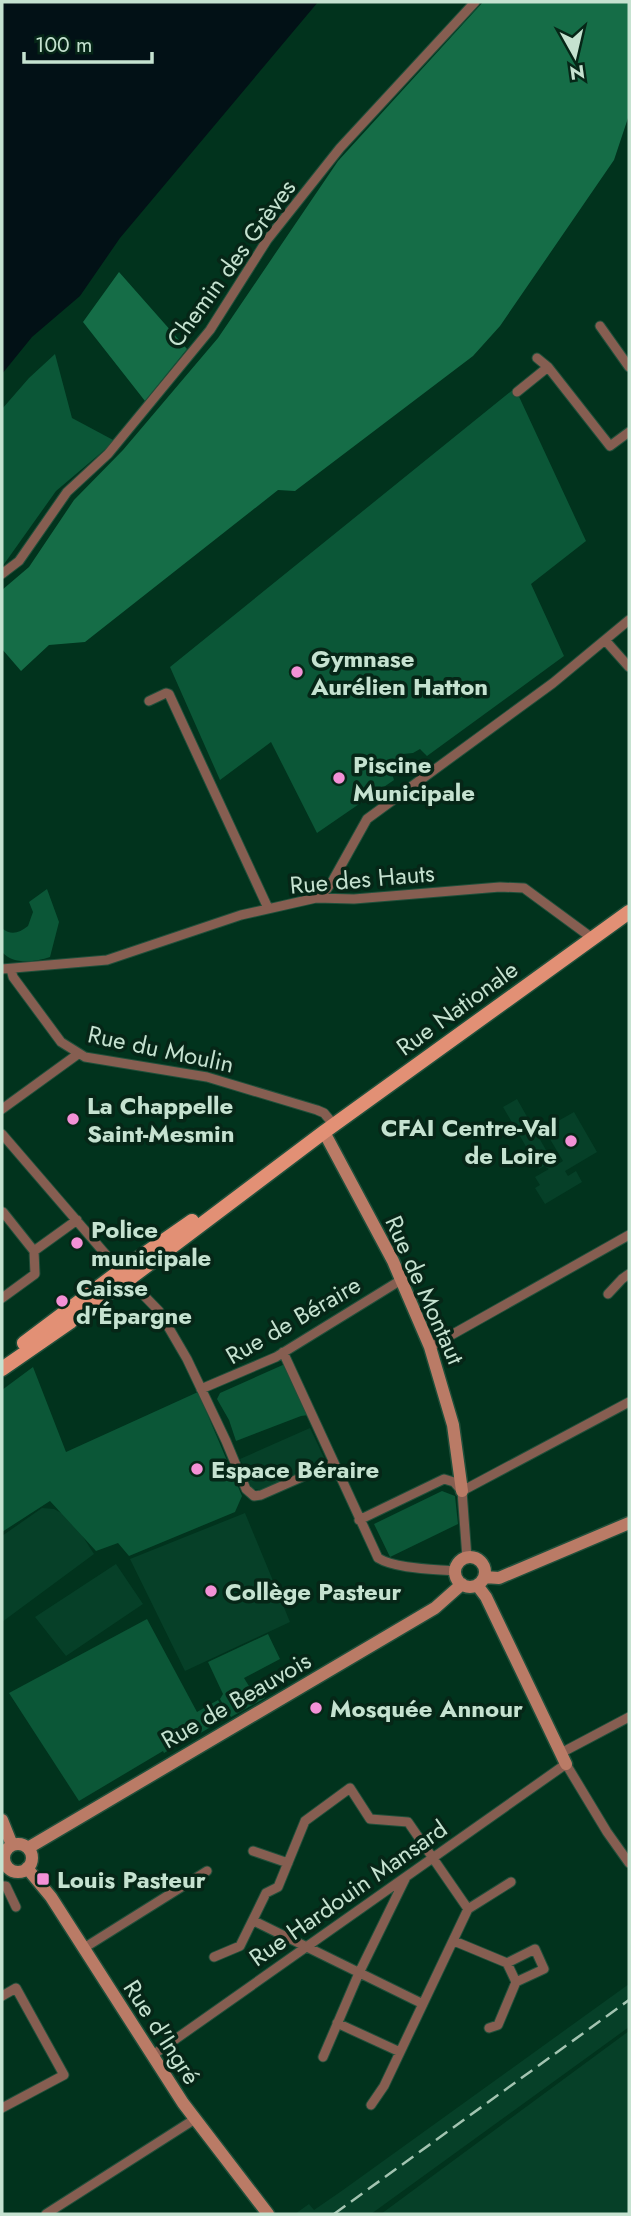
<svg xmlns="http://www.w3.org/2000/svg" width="631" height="2216" font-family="Jost,sans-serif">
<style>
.built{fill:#064028}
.green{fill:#0b5737}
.forest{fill:#156d47}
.water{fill:#021116}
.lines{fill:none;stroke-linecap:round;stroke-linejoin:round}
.street-casing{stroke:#204f3a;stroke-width:11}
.secondary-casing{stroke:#204f3a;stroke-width:15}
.primary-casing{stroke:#204f3a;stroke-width:17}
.street{stroke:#865e51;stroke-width:9}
.secondary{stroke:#ba7b66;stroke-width:12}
.primary{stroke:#e29075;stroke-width:14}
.rail{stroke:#a3c4b1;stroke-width:2.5;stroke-dasharray:14 7;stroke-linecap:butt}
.poi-dot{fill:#f391d6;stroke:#062617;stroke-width:2.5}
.labels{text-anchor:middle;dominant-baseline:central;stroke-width:7;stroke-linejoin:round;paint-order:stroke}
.street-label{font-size:24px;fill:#c5e2d0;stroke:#062617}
.poi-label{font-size:24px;font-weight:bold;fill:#c5e2d0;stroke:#062617;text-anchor:start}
</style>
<rect width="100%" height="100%" fill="#01331d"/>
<path class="built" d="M 517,1099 L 555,1166 L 563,1161 L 544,1129 L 574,1112 L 597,1152 L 565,1171 L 568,1176 L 576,1171 L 582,1182 L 545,1204 L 535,1188 L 540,1185 L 535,1177 L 549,1169 L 544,1166 L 539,1169 L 503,1107 Z
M 310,1428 L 326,1462 L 266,1490 L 252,1489 L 240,1459 Z
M 42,1508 L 54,1509 L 71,1518 L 94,1554 L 2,1622 L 2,1536 Z
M 245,1513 L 290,1622 L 185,1671 L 130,1559 Z
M 116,1564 L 143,1604 L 66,1656 L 35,1617 Z
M 629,1984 L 629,2027 L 371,2214 L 295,2214 L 309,2204 L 314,2210 L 343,2190 Z
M 629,2031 L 629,2214 L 381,2214 Z"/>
<path class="green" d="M 55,354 L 72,418 L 115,441 L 56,491 L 2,567 L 2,409 L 29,378 Z
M 515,388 L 586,541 L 531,584 L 564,656 L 427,756 L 420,749 L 413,753 L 403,754 L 390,767 L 394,780 L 317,833 L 271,742 L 220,780 L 170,667 Z
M 47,889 L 59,922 L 50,957 C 35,962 13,965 2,952 L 2,928 C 11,936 19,933 28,926 L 33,912 L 29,902 Z
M 285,1364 L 309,1415 L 301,1416 L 236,1441 L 229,1420 L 217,1399 L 220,1393 Z
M 33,1367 L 66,1452 L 198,1392 L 242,1496 L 235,1512 L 129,1556 L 118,1543 L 96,1551 L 50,1501 L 2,1532 L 2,1390 Z
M 442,1491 L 455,1496 L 458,1524 L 390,1557 L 374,1524 Z
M 147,1619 L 197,1712 L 218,1700 L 228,1717 L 197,1735 L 195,1732 L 193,1736 L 164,1753 L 163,1751 L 79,1801 L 9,1693 Z
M 268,1634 L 280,1659 L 244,1678 L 252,1691 L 258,1687 L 265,1698 L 231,1717 L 220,1699 L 223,1694 L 208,1662 Z"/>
<path class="forest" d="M 483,2 L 629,2 L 629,115 L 614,160 L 500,326 L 473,356 L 295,491 L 278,490 L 85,642 L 49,645 L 21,671 L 2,649 L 2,590 L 29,567 L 74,500 L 123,450 L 218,338 L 338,161 Z
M 119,272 L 187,349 L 145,401 L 83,322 Z"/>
<path class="water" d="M 2,2 L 318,2 L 120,238 L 80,296 L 32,337 L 2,374 Z"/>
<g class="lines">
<defs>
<path id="street" d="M 600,326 L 629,367
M 537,358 L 548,367 L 610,446 L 629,432
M 517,392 L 548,367
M 2,574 L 19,561 L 67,492 L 108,454 L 210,330 L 267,240 L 340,148 L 475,2
M 605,640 L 629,667
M 149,701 L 166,693 L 169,694 L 268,908
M 317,897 L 327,889 L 333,880 L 367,819 L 553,683 L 629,620
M 2,969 L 107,960 L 241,915 L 316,898 L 354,899 L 500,887 L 524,888 L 592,938
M 11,969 L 13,977 L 61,1042 L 85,1057 L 207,1077 L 317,1110 L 324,1113 L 334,1125
M 2,1109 L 78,1054
M 2,1134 L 120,1271 L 159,1311 L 187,1359 L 226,1441 L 246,1489 L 254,1496 L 261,1495 L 334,1463
M 3,1212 L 34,1251 L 77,1220
M 608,1294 L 622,1279 L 629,1274
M 2,1298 L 35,1274 L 34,1251
M 430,1347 L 629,1235
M 283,1352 L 378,1558 C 396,1569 434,1569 455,1571
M 201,1389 L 276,1357 L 401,1280
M 462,1491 L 629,1402
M 462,1491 L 467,1558
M 359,1520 L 444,1479 L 454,1482 L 461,1490
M 561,1753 L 629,1717
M 253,1851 L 288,1863
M 2,1862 L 4,1861
M 2,1886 L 6,1886 L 16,1907
M 468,1909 L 511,1882
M 254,1921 L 423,2004
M 454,1941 L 507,1963 L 535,1949 L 544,1969 L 516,1982 L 507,1963
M 84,1948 L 207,1871
M 214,1957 L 240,1946 L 266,1893 L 278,1887 L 305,1821 L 350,1788 L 370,1819 L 408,1822 L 468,1909 L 384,2086 L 371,2105
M 2,1996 L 16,1988 L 64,2075 L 2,2108
M 337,2023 L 400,2052
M 489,2028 L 498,2025 L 516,1982
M 153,2055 L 566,1764 L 607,1832 L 629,1863
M 323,2057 L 359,1973 L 406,1877
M 46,2214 L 195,2119"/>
<path id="secondary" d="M 324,1132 L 393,1261 L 430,1347 L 453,1425 L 462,1491
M455 1572a15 15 0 1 1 30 0a15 15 0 1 1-30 0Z
M 484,1577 L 499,1578 L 629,1523
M 477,1585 L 486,1597 L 566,1764
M 2,1820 L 12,1845
M4 1858a14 14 0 1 1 28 0a14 14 0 1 1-28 0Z
M 28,1848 L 435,1608 L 462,1584
M 27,1868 L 51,1897 L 183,2103 L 268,2214"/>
<path id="primary" d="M 24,1343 L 120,1271 L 192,1221
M 2,1369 L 70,1322 L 82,1310 L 129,1279 L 324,1132 L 629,912"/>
</defs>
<use href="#street" class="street-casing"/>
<use href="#secondary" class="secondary-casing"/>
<use href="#primary" class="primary-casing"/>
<use href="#street" class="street"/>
<use href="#secondary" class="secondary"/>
<use href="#primary" class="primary"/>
<path class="rail" d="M 334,2214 L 629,2000"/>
</g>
<g class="poi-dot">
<circle cx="297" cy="672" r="7"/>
<circle cx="339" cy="778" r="7"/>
<circle cx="73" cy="1119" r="7"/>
<circle cx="571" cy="1141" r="7"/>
<circle cx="77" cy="1243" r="7"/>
<circle cx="62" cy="1301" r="7"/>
<circle cx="197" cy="1469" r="7"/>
<circle cx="211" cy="1591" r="7"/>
<circle cx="316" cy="1708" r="7"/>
<rect x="36" y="1872" width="14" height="14" rx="3.5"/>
</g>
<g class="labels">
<g class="street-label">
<text transform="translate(231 263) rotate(-54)">Chemin des Grèves</text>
<text transform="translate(362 879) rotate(-5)">Rue des Hauts</text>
<text transform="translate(457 1008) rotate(-36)">Rue Nationale</text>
<text transform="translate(161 1049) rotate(12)">Rue du Moulin</text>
<text transform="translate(425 1290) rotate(66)">Rue de Montaut</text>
<text transform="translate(293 1320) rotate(-30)">Rue de Béraire</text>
<text transform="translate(236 1700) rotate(-30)">Rue de Beauvois</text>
<text transform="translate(348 1893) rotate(-35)">Rue Hardouin Mansard</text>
<text transform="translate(162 2032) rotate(57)">Rue d'Ingré</text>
</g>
<g class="poi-label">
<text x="311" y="658">Gymnase<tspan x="311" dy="28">Aurélien Hatton</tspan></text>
<text x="353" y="764">Piscine<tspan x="353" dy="28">Municipale</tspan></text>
<text x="87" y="1105">La Chappelle<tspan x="87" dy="28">Saint-Mesmin</tspan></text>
<text x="557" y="1127" text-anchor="end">CFAI Centre-Val<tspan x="557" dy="28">de Loire</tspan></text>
<text x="91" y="1229">Police<tspan x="91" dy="28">municipale</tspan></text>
<text x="76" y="1287">Caisse<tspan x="76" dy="28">d'Épargne</tspan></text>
<text x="211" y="1469">Espace Béraire</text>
<text x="225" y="1591">Collège Pasteur</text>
<text x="330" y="1708">Mosquée Annour</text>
<text x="57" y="1879">Louis Pasteur</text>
</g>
</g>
<rect width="631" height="2216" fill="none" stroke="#c5e2d0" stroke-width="7"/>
<g transform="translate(575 56) rotate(172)" stroke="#062617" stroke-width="5" paint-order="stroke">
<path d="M0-5L12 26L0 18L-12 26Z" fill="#c5e2d0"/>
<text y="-10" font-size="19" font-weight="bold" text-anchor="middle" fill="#c5e2d0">N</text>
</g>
<path d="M24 52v10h128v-10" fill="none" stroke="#c5e2d0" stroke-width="3.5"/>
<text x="35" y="52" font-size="21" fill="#c5e2d0" stroke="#062617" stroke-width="5" paint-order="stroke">100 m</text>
</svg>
